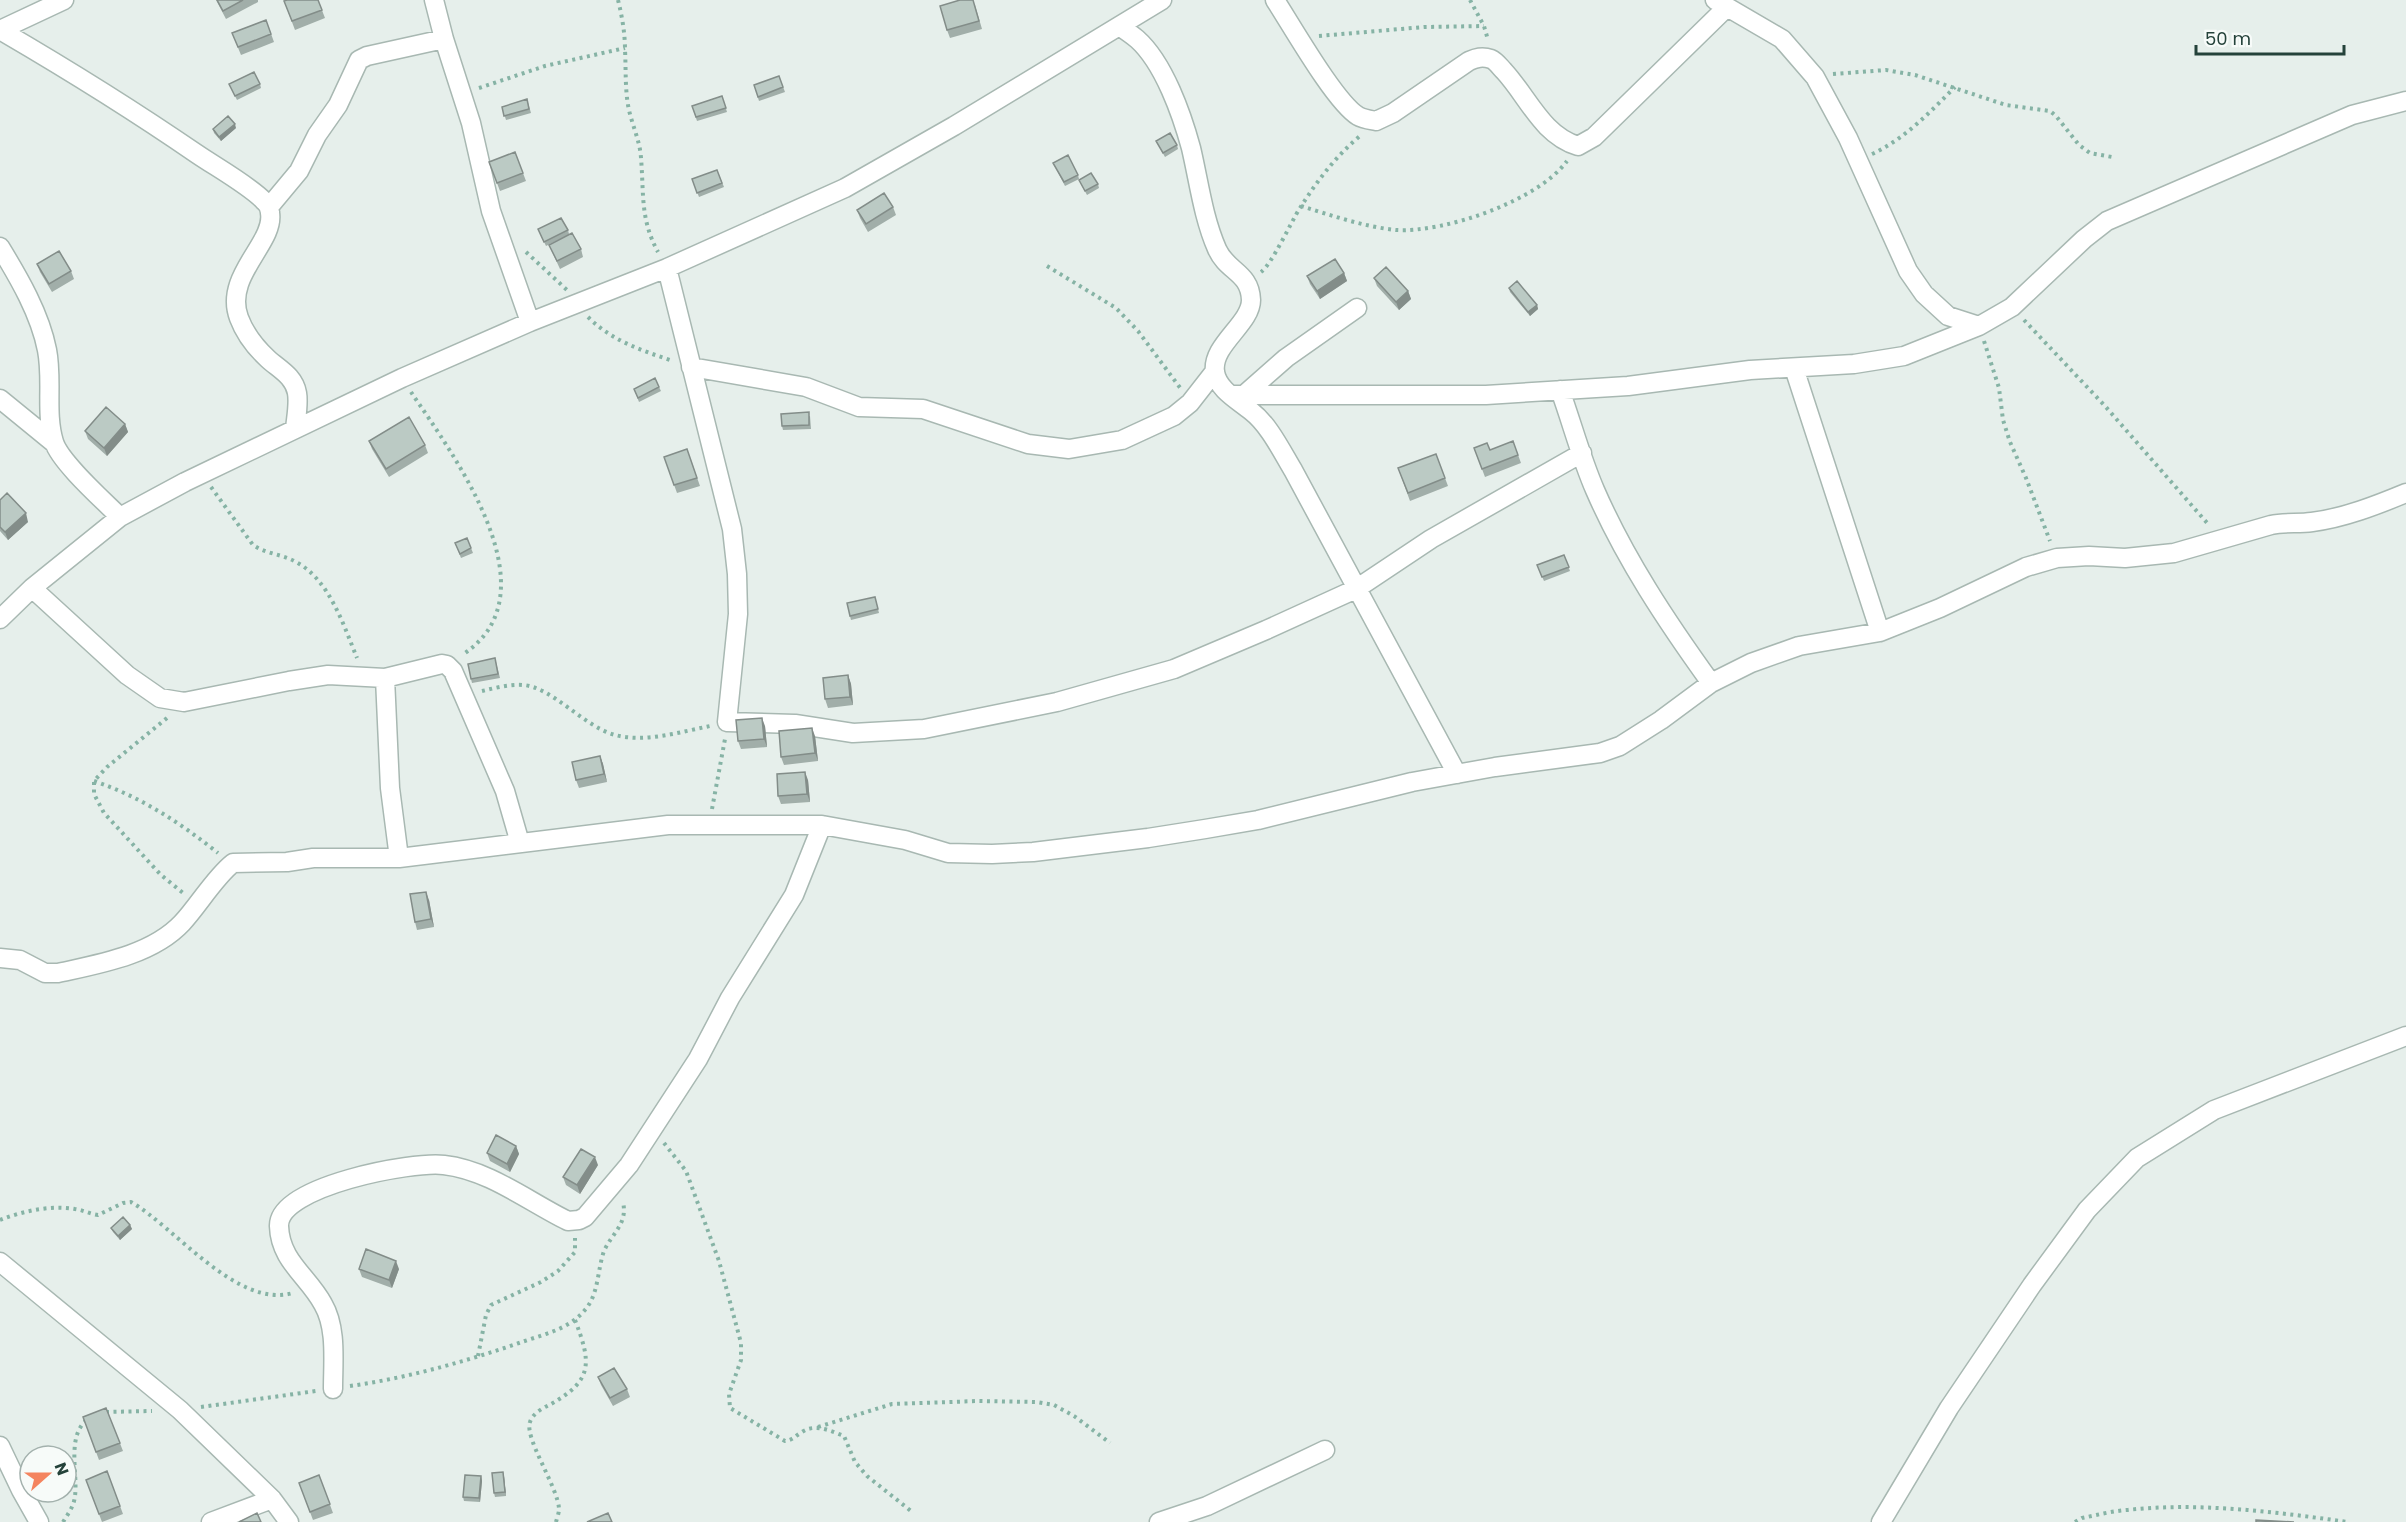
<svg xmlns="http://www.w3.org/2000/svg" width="2406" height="1522" font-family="Poppins,sans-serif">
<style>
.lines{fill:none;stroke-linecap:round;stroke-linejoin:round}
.street-casing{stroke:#a8b8b2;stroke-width:21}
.path{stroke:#86b3a5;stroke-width:4;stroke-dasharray:3 4.5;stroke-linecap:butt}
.street{stroke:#fff;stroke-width:18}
.wall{fill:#a1aea9}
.shaded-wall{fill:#838d89}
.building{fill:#bbcac4;stroke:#838d89;stroke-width:1.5}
</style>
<rect width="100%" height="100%" fill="#e6efeb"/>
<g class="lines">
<defs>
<path id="street" d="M 434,0 L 444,39 L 471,123 L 491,211 L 530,322
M 1275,0 C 1292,26 1335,102 1358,116 C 1363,119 1371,120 1376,121 L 1393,113 L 1469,61 C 1476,58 1482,56 1491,59 C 1496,61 1500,67 1504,71 C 1528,97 1542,135 1578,146 L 1594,137 L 1727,7
M 1715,0 L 1782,39 L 1815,77 L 1848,138 L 1908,271 L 1924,294 L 1948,316 L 1979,326
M 1119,26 C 1125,30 1131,34 1137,39 C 1164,63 1182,115 1191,148 C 1199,182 1203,217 1217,249 C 1227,272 1250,272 1251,300 C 1251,324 1211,345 1215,372 C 1218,390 1238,400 1251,411 C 1269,425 1281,450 1293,470 L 1457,774
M 0,30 C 67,69 133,110 197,154 C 216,167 250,186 264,201 C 268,204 270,208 270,213 C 275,243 223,276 239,318 C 245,334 256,348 268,359 C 279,369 294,376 297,393 C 299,404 296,418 295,429
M 0,30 L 64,0
M 269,207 L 299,171 L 317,135 L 338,105 L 359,60 L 367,56 L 444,39
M 0,247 C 19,278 40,314 47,350 C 53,380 45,413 54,442 C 60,462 104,501 120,517
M 667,268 L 732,529 L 737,574 L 738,614 L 727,722 L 795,724 L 853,733 L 924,729 L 1057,702 L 1174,669 L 1266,630 L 1356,589 L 1431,539 L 1582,453
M 691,367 L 806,387 L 859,407 L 923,409 L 1028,444 L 1069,449 L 1122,440 L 1174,416 L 1190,403 L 1215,371
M 1794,368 L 1880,632
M 1560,390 C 1572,423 1581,458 1595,490 C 1625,559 1667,622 1711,683
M 1231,395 L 1486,395 L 1628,386 L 1750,370 L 1854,364 L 1904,356 L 1979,326 L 2012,307 L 2084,239 L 2107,221 L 2352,115 L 2406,101
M 1244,395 L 1286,358 L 1357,308
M 0,399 L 54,443
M 32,588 L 127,675 L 160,698 L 184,702 L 289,681 L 328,675 L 385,678 L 442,664 L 447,665 L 453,671 L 505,791 L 520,843
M 0,619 L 32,588 L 120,517 L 185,482 L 402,378 L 530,322 L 667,268 L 845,188 L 954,126 L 1162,0
M 385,678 L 390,788 L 399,858
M 0,958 L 20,960 L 45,973 L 58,973 C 99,964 152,955 182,923 C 198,906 215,877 233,863 L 287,862 L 313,858 L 399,858 L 668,825 L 822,825 L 905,840 L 948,853 L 992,854 L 1033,852 L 1148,838 L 1205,829 L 1258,820 L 1412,782 L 1495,767 L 1600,753 L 1620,746 L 1661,720 L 1711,683 L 1751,663 L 1799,646 L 1880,632 L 1940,608 L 2026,567 L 2057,558 L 2089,556 L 2125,558 L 2174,553 L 2271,525 C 2285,522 2298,524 2312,522 C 2344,518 2377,505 2406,493
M 0,1262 L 180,1410 L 272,1499 L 289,1522
M 333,1389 C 333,1361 337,1328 323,1304 C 308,1276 280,1261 279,1226 C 278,1186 413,1161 444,1165 C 489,1170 529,1202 568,1221 L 579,1220 L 585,1217 L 629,1165 L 698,1059 L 730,998 L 794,895 L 822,825
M 0,1446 L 21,1490 L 39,1522
M 211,1522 L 272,1499
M 1159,1522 L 1207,1506 L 1325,1450
M 1881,1522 L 1949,1408 L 2032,1285 L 2087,1210 L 2137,1158 L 2214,1110 L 2406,1036"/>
</defs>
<use href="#street" class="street-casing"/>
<path class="path" d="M 618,0 C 622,16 625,33 625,50 C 626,69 625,87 628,105 C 631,123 640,140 641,158 C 644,194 640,219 658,252
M 1470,0 L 1484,26 L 1488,40
M 1319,36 L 1424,27 L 1484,26
M 1833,74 L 1886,70 L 1915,75 L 2006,105 L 2050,111 L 2056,116 L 2079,145 L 2090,153 L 2112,157
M 479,88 L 545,66 L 625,48
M 1872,154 C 1905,139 1930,112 1955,87
M 1301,206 C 1330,215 1365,227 1396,230 C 1444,233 1538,201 1567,161
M 526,252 L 567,290
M 1047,266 L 1116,308 L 1138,331 L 1181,389
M 1261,272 C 1272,264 1291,222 1300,208 C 1317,181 1336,156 1360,136
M 588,317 C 611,340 640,350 670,360
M 2024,320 L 2105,406 L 2208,524
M 1984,341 L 1999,388 L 2003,420 L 2010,442 L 2026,478 L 2050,541
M 411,392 C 454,456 557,594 462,655
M 211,487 L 253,545 C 266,554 282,554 296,562 C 329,579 344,626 357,658
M 482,691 C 495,688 509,684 523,685 C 552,687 583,726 615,735 C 645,743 680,732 710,726
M 167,718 L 107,767 L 94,781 L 94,794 L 104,813 L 161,875 L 183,893
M 94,781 C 141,797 179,822 218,853
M 712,809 L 725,739
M 664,1143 L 686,1171 L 719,1261 L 741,1343 L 741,1360 L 729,1394 L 730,1408 L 785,1441 C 793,1440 795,1436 802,1432 C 815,1423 831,1431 844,1436 L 855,1462 L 867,1476 L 911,1511
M 0,1220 C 23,1211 50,1205 75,1209 C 83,1210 90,1214 98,1215 L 123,1203 L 131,1202 C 175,1227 237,1309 293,1293
M 478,1356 L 486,1315 L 491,1305 L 541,1282 L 558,1271 L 575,1252 L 575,1238
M 350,1386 C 407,1378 464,1362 519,1343 C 541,1335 568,1330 584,1311 C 599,1295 597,1271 604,1251 C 612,1233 628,1224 623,1202
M 201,1407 L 316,1391
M 106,1412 L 152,1411
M 818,1427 L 892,1404 L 978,1401 L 1037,1402 L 1054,1405 L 1074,1416 L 1110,1443
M 63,1522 C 68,1514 74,1506 75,1496 C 78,1473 66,1435 88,1419
M 556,1522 C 557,1518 559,1513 559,1509 C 558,1487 524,1438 530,1422 C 533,1413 543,1408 551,1404 C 594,1380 591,1362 575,1320
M 2075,1522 L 2082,1518 C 2097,1515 2112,1511 2127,1510 C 2200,1502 2276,1512 2348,1522"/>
<use href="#street" class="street"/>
</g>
<path class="wall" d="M 216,0 L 258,0 L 258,2 L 226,19 Z
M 318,0 L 325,18 L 295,30 L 284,1 Z
M 975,5 L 982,29 L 950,38 L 947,30 Z
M 266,20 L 274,42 L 241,55 L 232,33 Z
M 779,76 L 785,92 L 759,101 L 754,85 Z
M 229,84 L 260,84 L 261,88 L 237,100 Z
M 722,96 L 727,112 L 697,121 L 692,106 Z
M 527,99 L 531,113 L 506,120 L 502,107 Z
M 236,128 L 221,141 L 214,133 L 213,129 Z
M 1156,141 L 1177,145 L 1178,149 L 1165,157 Z
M 515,152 L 526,181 L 500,191 L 489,162 Z
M 1053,163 L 1078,175 L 1079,179 L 1065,186 Z
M 717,170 L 724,187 L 699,197 L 692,179 Z
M 1079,180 L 1098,184 L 1099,188 L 1087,195 Z
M 893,207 L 896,215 L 868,232 L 860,218 L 857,210 Z
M 538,229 L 568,230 L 569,234 L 581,249 L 583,257 L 560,269 L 549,245 L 562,238 L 546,246 Z
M 37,264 L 71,271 L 74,279 L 52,292 L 40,272 Z
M 1344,273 L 1347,281 L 1320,299 L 1310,284 L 1307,276 Z
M 1374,278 L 1408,291 L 1411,299 L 1399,310 L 1377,286 Z
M 1509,288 L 1537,305 L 1538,309 L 1530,316 L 1510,292 Z
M 659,387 L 661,391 L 639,402 L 634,389 Z
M 810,416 L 811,429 L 783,430 L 782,426 Z
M 125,424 L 128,432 L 107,456 L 88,439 L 85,431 Z
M 369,441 L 425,445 L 428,453 L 389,477 L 372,449 Z
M 1513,441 L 1521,463 L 1485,477 L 1474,448 L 1490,450 Z
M 687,449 L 700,486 L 677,493 L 664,457 Z
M 1436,454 L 1448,486 L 1410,501 L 1398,468 Z
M 0,500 L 28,522 L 8,540 L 0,531 Z
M 467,538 L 473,553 L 461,558 L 455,543 Z
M 1564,555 L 1570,571 L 1544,581 L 1537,565 Z
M 876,601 L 879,613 L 851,620 L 850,616 Z
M 495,658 L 500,678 L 472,683 L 471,679 Z
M 848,675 L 851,684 L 853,705 L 828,708 L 825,699 Z
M 765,726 L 767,747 L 741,749 L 738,741 Z
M 815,736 L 818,761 L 784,765 L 781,757 Z
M 600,756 L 603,764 L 607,782 L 579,788 L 576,780 Z
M 808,780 L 810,802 L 781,804 L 778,796 Z
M 429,900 L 434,927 L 417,930 L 415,922 Z
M 516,1146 L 519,1154 L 510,1172 L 490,1161 L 487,1153 Z
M 598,1165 L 580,1194 L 566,1185 L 563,1177 Z
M 130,1225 L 132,1229 L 120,1240 L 113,1232 L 111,1228 Z
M 359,1269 L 399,1269 L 392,1288 L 362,1277 Z
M 598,1377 L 627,1389 L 630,1397 L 613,1406 L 601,1385 Z
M 106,1408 L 123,1451 L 99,1460 L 83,1417 Z
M 107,1471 L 123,1514 L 102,1522 L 86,1480 Z
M 503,1472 L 504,1476 L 506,1496 L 495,1497 L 494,1493 Z
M 319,1475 L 333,1513 L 313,1520 L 299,1483 Z
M 481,1476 L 482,1481 L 480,1502 L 464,1501 L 463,1497 Z"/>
<path class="shaded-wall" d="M 235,124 L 236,128 L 221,141 L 219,137 Z
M 1344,273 L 1347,281 L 1320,299 L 1317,291 Z
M 1408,291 L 1411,299 L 1399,310 L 1396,302 Z
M 1537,305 L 1538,309 L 1530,316 L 1528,312 Z
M 125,424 L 128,432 L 107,456 L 104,448 Z
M 26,513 L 28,522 L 8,540 L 5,532 Z
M 848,675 L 851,684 L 853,705 L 850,697 Z
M 762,718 L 765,726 L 767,747 L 764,739 Z
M 812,728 L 815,736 L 818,761 L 815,753 Z
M 600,756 L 603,764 L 607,782 L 604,774 Z
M 805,772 L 808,780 L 810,802 L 807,794 Z
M 426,892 L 429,900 L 434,927 L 431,919 Z
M 516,1146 L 519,1154 L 510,1172 L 507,1164 Z
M 595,1157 L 598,1165 L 580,1194 L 577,1185 Z
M 130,1225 L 132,1229 L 120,1240 L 118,1236 Z
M 396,1261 L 399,1269 L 392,1288 L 389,1280 Z
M 503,1472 L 504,1476 L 506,1496 L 505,1492 Z
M 481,1476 L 482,1481 L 480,1502 L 479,1498 Z"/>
<path class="building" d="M 217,0 L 243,0 L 223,11 Z
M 287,0 L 318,0 L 322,10 L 292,21 L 284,1 Z
M 960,0 L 973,0 L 979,21 L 947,30 L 940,6 Z
M 266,20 L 271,34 L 238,47 L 232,33 Z
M 254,72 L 260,84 L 235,96 L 229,84 Z
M 779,76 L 783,87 L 758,97 L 754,85 Z
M 722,96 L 726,108 L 696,117 L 692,106 Z
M 527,99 L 529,109 L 504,116 L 502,107 Z
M 228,116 L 235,124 L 219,137 L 213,129 Z
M 1170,133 L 1177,145 L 1163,153 L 1156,141 Z
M 515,152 L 523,173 L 497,183 L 489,162 Z
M 1068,155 L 1078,175 L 1064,182 L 1053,163 Z
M 717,170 L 722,183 L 697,193 L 692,179 Z
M 1091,173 L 1098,184 L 1085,191 L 1079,180 Z
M 884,193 L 893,207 L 866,224 L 857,210 Z
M 561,218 L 568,230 L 544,242 L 538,229 Z
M 572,233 L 581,249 L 557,261 L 549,245 Z
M 59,251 L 71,271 L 49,284 L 37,264 Z
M 1335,259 L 1344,273 L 1317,291 L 1307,276 Z
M 1386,267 L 1408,291 L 1396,302 L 1374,278 Z
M 1517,281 L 1537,305 L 1528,312 L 1509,288 Z
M 655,378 L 659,387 L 638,398 L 634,389 Z
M 106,407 L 125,424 L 104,448 L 85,431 Z
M 809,412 L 809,425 L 782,426 L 781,414 Z
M 409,417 L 425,445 L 386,469 L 369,441 Z
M 1513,441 L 1518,455 L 1482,469 L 1474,448 L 1487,443 L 1490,450 Z
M 687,449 L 697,478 L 674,485 L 664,457 Z
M 1436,454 L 1445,478 L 1408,493 L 1398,468 Z
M 7,493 L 26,513 L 5,532 L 0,527 L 0,500 Z
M 467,538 L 471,548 L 460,554 L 455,543 Z
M 1564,555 L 1569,567 L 1542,577 L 1537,565 Z
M 875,597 L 878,609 L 850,616 L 847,603 Z
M 495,658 L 498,674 L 471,679 L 468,664 Z
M 848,675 L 850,697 L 825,699 L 823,678 Z
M 762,718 L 764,739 L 738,741 L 736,720 Z
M 812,728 L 815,753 L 781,757 L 779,731 Z
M 600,756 L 604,774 L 576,780 L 572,762 Z
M 805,772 L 807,794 L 778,796 L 777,774 Z
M 426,892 L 431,919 L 415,922 L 410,894 Z
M 496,1135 L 516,1146 L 507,1164 L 487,1153 Z
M 581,1149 L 595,1157 L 577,1185 L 563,1177 Z
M 123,1217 L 130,1225 L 118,1236 L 111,1228 Z
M 366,1249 L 396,1261 L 389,1280 L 359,1269 Z
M 614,1368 L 627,1389 L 610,1398 L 598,1377 Z
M 106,1408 L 120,1443 L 96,1452 L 83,1417 Z
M 107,1471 L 120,1506 L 99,1514 L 86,1480 Z
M 503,1472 L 505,1492 L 494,1493 L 492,1473 Z
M 319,1475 L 330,1504 L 310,1512 L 299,1483 Z
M 465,1475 L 481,1476 L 479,1498 L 463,1497 Z
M 257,1513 L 261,1522 L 239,1522 Z
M 608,1513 L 612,1522 L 587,1522 Z
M 2256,1520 L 2294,1522 L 2256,1522 Z"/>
<g transform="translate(48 1474) rotate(69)"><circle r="28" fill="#f7fbf9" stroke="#a3b1ad" stroke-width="1.5"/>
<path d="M0-4.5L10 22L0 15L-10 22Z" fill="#f4845f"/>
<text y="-9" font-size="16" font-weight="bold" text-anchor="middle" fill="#24423a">N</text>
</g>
<path d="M2196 45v9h148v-9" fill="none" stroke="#24423a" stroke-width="3"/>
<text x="2205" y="45" font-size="18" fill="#24423a" stroke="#f7fbf9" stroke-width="4.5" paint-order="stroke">50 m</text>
</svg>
